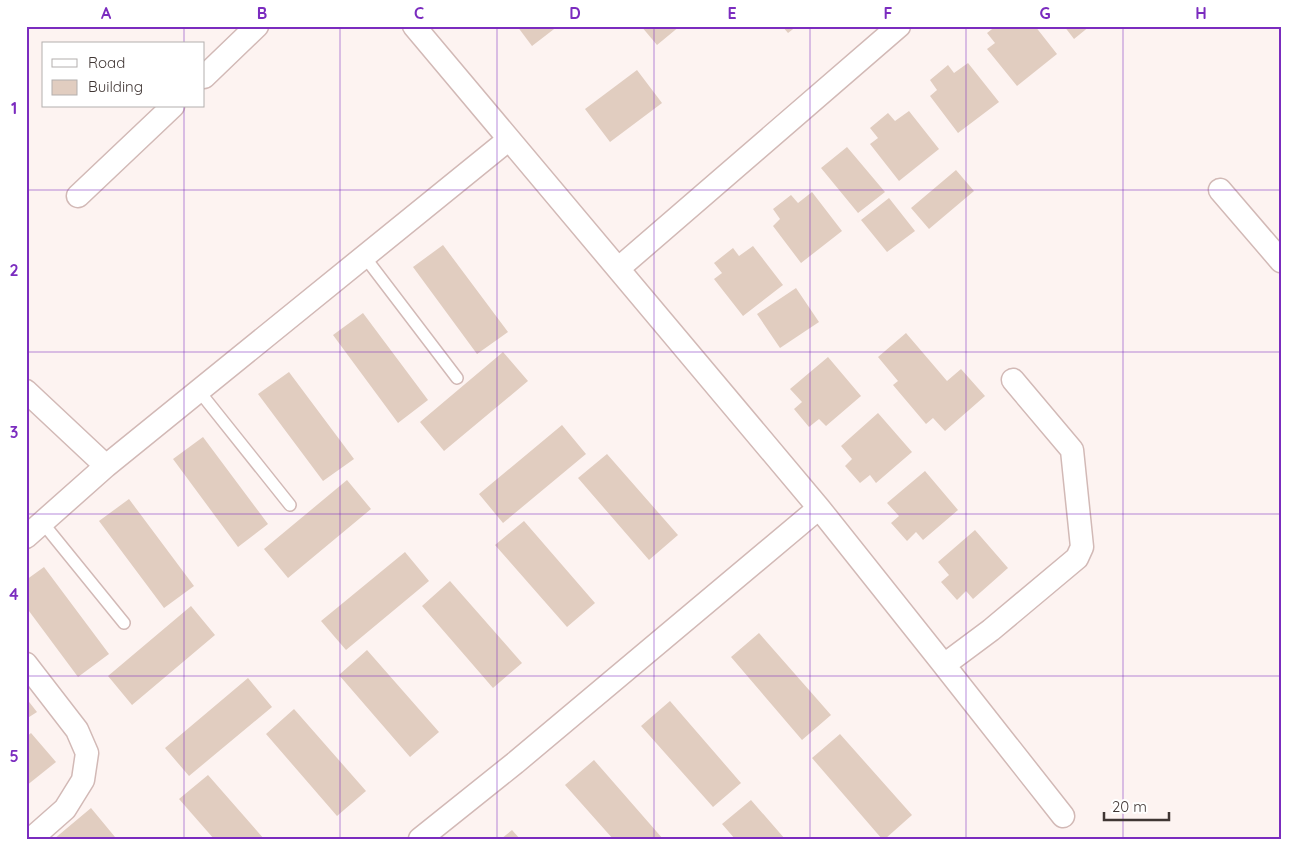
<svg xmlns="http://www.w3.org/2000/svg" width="1307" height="865" font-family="Quicksand,sans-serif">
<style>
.building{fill:#e1cdc0}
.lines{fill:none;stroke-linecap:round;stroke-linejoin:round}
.service-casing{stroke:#d2b9b6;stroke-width:14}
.minor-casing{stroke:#d2b9b6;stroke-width:25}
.service{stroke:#fff;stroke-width:11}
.minor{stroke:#fff;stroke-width:22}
.grid{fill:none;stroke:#7b2cbf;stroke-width:1;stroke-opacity:0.55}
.neatline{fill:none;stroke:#7b2cbf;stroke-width:2}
.grid-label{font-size:16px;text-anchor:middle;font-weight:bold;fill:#7b2cbf}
</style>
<rect width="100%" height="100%" fill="#fdf3f1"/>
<path class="building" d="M 517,26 L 558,26 L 532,46 Z
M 641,26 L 680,26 L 657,45 Z
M 782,26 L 797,26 L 788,33 Z
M 996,26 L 1035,26 L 1057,54 L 1017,86 L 987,49 L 995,43 L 987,33 Z
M 1064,26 L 1090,26 L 1074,39 Z
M 968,63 L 999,102 L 958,133 L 930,96 L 937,90 L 930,80 L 948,65 L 954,73 Z
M 637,70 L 662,103 L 610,142 L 585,109 Z
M 909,111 L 939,149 L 899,181 L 870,144 L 878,138 L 870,128 L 888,113 L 895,121 Z
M 847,147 L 885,192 L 858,213 L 821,168 Z
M 956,170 L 974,191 L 929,229 L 911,208 Z
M 812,192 L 842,231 L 801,263 L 773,226 L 780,219 L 773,209 L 791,195 L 798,203 Z
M 889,198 L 915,231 L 887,252 L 861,220 Z
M 443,245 L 508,332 L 477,354 L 413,267 Z
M 753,246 L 783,285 L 743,316 L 714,279 L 722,273 L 714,263 L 733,248 L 739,256 Z
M 796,288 L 819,322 L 780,348 L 757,314 Z
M 363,313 L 428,400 L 398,423 L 333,335 Z
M 906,333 L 947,381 L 961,369 L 985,396 L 945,431 L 933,418 L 926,424 L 893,385 L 898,381 L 878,357 Z
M 503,352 L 528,381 L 444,451 L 420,422 Z
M 828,357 L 861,396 L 826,426 L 819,419 L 809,427 L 794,409 L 802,402 L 790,389 Z
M 289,372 L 354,459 L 323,481 L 258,394 Z
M 878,413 L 912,452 L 876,483 L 870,475 L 860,483 L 845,466 L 852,459 L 841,446 Z
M 562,425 L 586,454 L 503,523 L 479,494 Z
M 203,437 L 268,524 L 238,547 L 173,459 Z
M 607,454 L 678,535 L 649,560 L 578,478 Z
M 925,471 L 958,510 L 923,540 L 916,532 L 907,541 L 891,523 L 899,516 L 887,503 Z
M 347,480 L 371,509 L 288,578 L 264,549 Z
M 129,499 L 194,586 L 164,608 L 99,521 Z
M 524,521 L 595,603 L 567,627 L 495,545 Z
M 975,530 L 1008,568 L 973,599 L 966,591 L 957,600 L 941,582 L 949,575 L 938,562 Z
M 405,552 L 429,581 L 346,650 L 321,621 Z
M 44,567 L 109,654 L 78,677 L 26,607 L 26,580 Z
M 450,581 L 522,663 L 493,688 L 422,606 Z
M 191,606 L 215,635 L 132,705 L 108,676 Z
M 759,633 L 831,715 L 802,740 L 731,657 Z
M 367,650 L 439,732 L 410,757 L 339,675 Z
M 248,678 L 272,707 L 189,776 L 165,748 Z
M 26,698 L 37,712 L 26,719 Z
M 670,701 L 741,783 L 713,807 L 641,726 Z
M 294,709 L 366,791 L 337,816 L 266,734 Z
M 31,733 L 56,762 L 26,786 L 26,737 Z
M 840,734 L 912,815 L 885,839 L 882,839 L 812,758 Z
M 594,760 L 663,839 L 613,839 L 565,785 Z
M 208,775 L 264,839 L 214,839 L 179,799 Z
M 751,800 L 785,839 L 735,839 L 722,824 Z
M 91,808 L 115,837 L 113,839 L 54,839 Z
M 512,830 L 520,839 L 501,839 Z"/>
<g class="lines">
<defs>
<path id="service" d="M 364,256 L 457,378
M 199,391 L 290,505
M 42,522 L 124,623"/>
<path id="minor" d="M 414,26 L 819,508 L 944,665 L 991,630 L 1077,558 L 1082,547 L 1072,450 L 1013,380
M 204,77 L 257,26
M 1220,190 L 1281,261
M 78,196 L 173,106
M 619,268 L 899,26
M 26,391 L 106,466
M 26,537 L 106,466 L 508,140
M 26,664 L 77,730 L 87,753 L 83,780 L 65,809 L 31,839
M 944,665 L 1063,816
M 420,839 L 515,763 L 819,508"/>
</defs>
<use href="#service" class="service-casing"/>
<use href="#minor" class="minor-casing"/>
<use href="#service" class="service"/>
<use href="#minor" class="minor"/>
</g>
<path class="grid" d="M 184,26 L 184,44M 340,26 L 340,839M 497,26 L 497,839M 654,26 L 654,839M 810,26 L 810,839M 966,26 L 966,839M 1123,26 L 1123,839M 184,106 L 184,839M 26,190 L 1281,190M 26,352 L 1281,352M 26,514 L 1281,514M 26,676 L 1281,676"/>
<rect width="1307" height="865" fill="none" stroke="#ffffff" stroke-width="55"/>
<rect x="42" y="42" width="162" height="65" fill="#ffffff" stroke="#b3afae"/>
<rect x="52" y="59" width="25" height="8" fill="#ffffff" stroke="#b3afae"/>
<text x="88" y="68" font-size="15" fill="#403634">Road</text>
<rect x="52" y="80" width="25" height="15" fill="#e1cdc0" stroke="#b3afae"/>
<text x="88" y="92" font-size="15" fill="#403634">Building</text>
<path d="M1104 812v8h65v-8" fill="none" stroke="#403634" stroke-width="2.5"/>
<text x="1112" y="812" font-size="15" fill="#403634" stroke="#ffffff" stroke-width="4" paint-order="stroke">20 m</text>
<rect x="28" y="28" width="1252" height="810" class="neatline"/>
<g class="grid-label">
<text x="106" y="19">A</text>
<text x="262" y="19">B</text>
<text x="419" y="19">C</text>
<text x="575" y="19">D</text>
<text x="732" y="19">E</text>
<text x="888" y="19">F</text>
<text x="1045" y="19">G</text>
<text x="1201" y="19">H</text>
<text x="14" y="114">1</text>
<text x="14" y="276">2</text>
<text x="14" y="438">3</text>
<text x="14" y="600">4</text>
<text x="14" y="762">5</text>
</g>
</svg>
